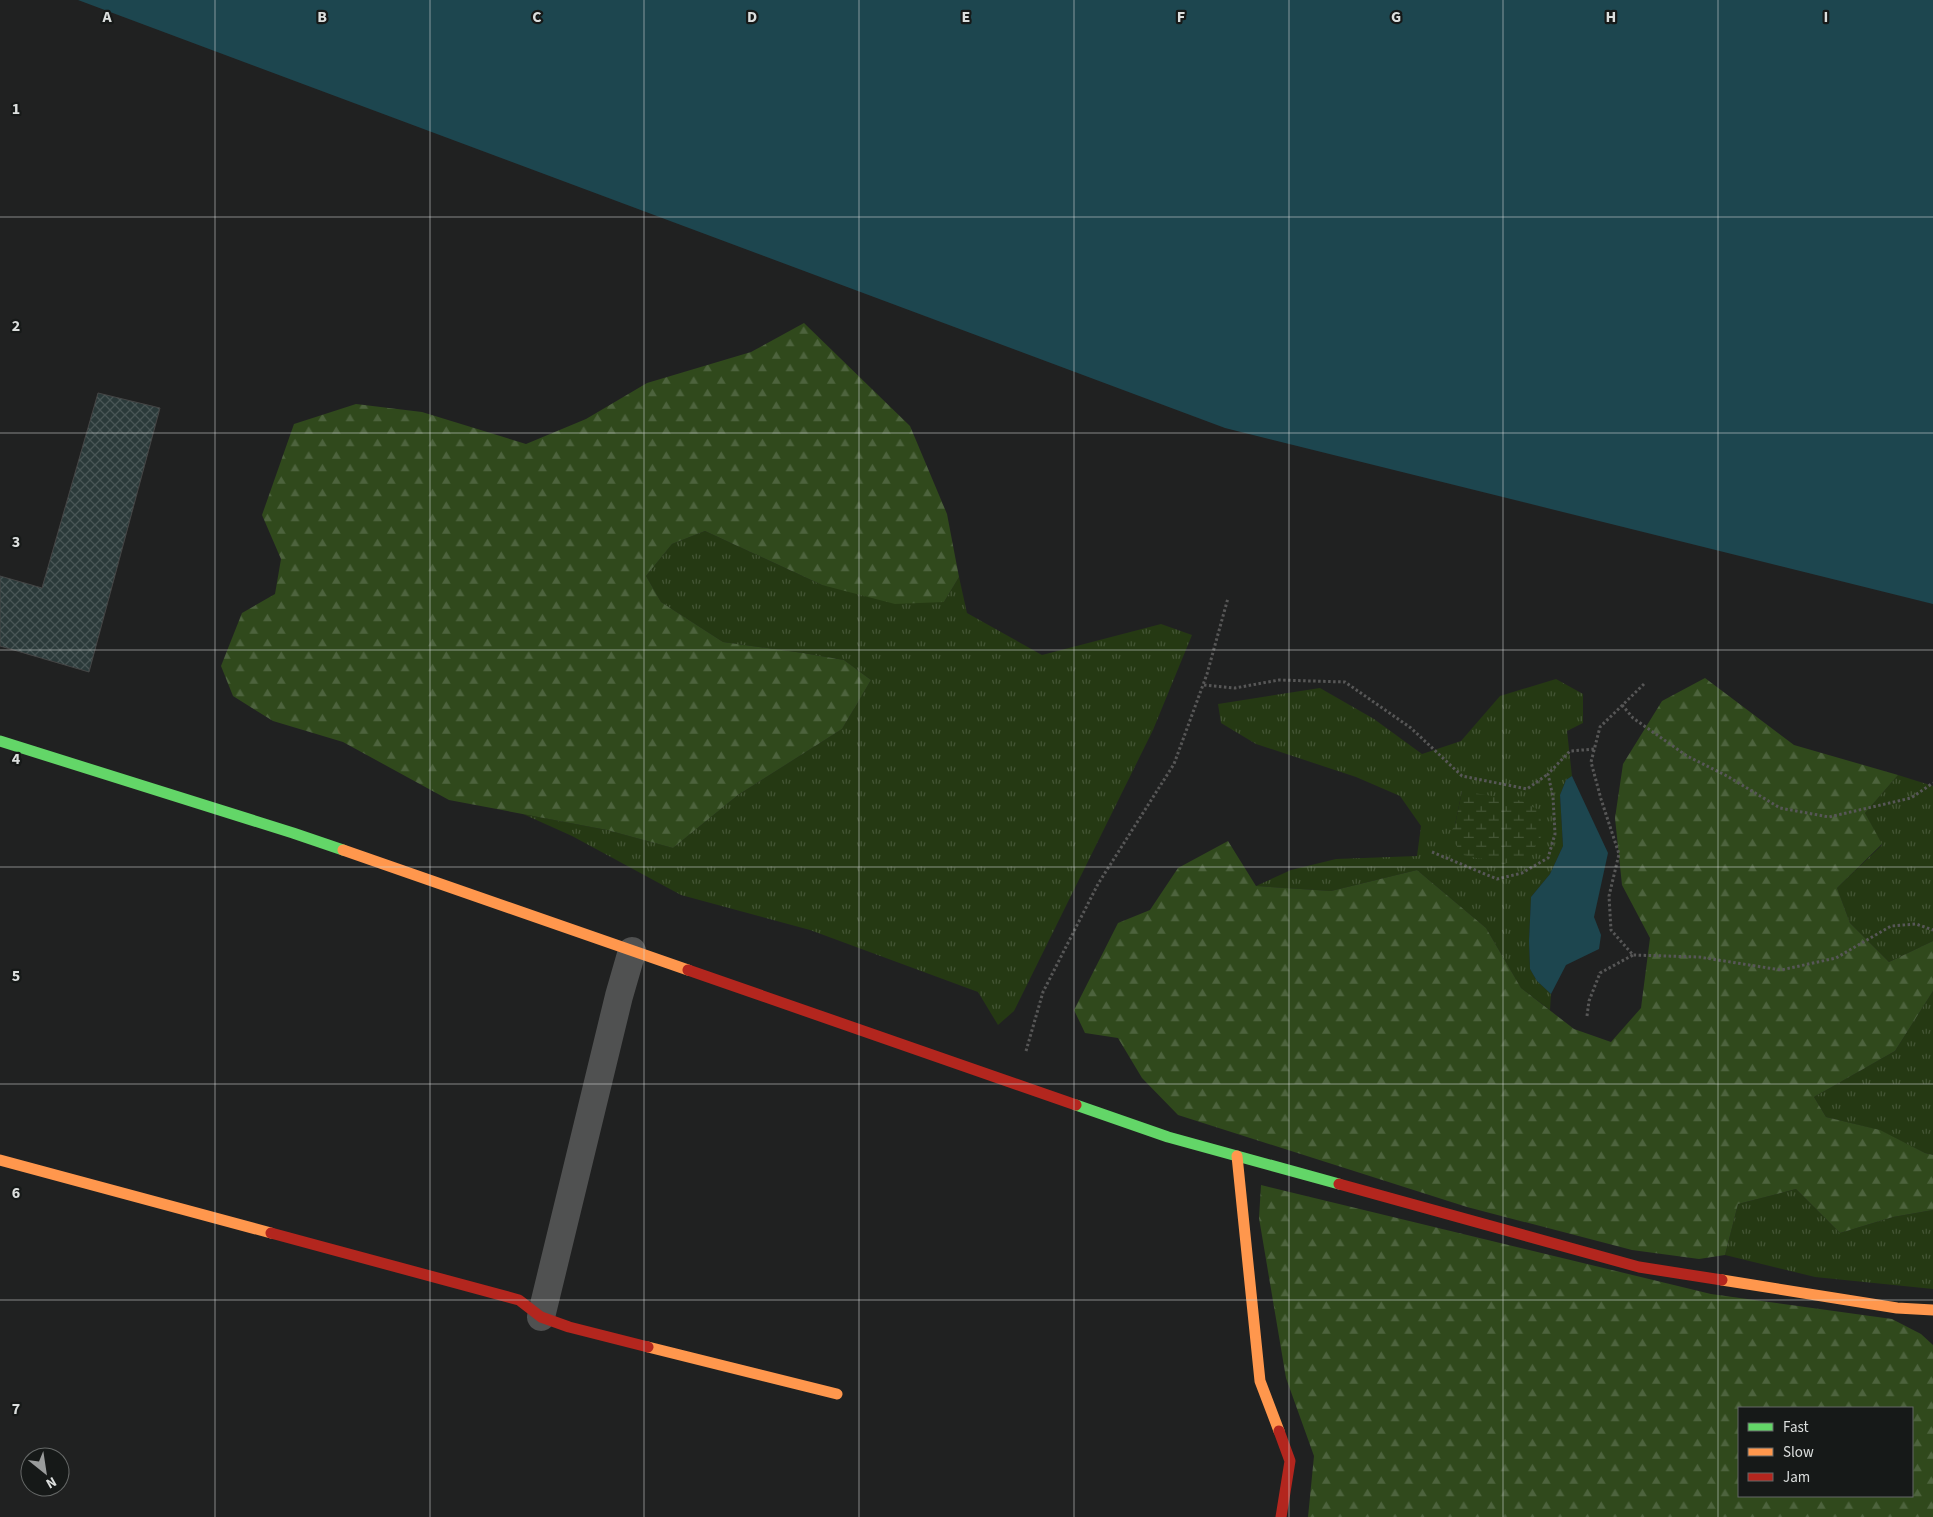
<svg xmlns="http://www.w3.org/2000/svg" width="1933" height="1517" font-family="'Source Sans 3',sans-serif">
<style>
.grass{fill:url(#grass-tufts);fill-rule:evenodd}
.forest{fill:url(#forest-firs);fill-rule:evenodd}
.wetland{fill:url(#wetland-marsh)}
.water{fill:#1d464f}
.building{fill:url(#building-cross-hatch);stroke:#454646}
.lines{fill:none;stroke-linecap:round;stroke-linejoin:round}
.path{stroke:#575757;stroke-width:3;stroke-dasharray:2.5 2.5;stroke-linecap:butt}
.street{stroke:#505151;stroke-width:28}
.fast{stroke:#63d668;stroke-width:11}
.slow{stroke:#ff974d;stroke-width:11}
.jam{stroke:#b3261e;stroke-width:11}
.grid{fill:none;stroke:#dcdfde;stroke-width:1;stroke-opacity:0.55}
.grid-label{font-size:16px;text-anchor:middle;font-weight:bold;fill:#dcdfde;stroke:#161918;stroke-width:4.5;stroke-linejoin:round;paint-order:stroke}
</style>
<defs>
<pattern id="grass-tufts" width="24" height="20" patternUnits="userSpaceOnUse" patternTransform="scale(1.25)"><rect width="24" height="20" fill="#253913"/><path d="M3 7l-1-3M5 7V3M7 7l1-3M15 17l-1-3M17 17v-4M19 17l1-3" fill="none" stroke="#445535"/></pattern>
<pattern id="forest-firs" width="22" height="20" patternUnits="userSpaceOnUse" patternTransform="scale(1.25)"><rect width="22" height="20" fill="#30491c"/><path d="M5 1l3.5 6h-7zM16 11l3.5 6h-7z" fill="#4d633d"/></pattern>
<pattern id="wetland-marsh" width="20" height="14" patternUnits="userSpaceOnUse" patternTransform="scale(1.25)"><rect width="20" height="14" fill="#253913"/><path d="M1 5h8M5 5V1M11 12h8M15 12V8" fill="none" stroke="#445535"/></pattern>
<pattern id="building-cross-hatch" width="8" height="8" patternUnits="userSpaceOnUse" patternTransform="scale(1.25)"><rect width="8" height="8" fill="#2b3a3a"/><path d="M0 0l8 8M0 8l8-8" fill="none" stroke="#495656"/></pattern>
</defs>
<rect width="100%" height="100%" fill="#202121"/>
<path class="grass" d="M 705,531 L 822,585 L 944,602 L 959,577 L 967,613 L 1042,655 L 1161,624 L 1192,635 L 1153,730 L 1014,1011 L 998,1025 L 978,992 L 810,930 L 681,895 L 572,836 L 523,814 L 607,830 L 673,848 L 738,795 L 842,729 L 871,680 L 844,660 L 803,653 L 723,642 L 661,602 L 646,576 L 672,544 Z
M 1556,679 L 1583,694 L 1583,723 L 1567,731 L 1572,776 L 1566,780 L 1560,795 L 1563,846 L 1550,874 L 1531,897 L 1529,941 L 1530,969 L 1537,981 L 1551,994 L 1550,1010 L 1521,988 L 1486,928 L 1417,870 L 1331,891 L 1256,886 L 1291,870 L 1336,859 L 1417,856 L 1421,826 L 1400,796 L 1356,777 L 1256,744 L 1221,723 L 1218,704 L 1320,688 L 1374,719 L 1422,754 L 1461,741 L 1500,696 ZM 1462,791 L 1463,855 L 1455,825 Z
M 1898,775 L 1933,786 L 1933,941 L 1889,962 L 1850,923 L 1837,888 L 1882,845 L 1865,813 Z
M 1933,991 L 1933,1155 L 1925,1153 L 1879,1130 L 1826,1117 L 1814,1097 L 1895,1051 Z
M 1796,1189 L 1840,1233 L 1893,1217 L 1933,1210 L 1933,1289 L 1815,1277 L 1725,1255 L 1738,1204 Z"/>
<path class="forest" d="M 804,323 L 910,426 L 947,514 L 959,577 L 944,602 L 895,604 L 822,585 L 705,531 L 672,544 L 646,576 L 661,602 L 723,642 L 803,653 L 844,660 L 871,680 L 842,729 L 738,795 L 673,848 L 607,830 L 449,800 L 343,742 L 273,721 L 233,696 L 221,666 L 242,613 L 275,594 L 281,559 L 262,515 L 294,424 L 356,404 L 422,412 L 526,444 L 586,419 L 647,383 L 751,352 Z
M 1705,678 L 1794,745 L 1898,775 L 1865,813 L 1882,844 L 1837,888 L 1850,923 L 1889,962 L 1933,941 L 1933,991 L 1895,1051 L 1814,1097 L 1826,1117 L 1880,1130 L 1925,1153 L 1933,1155 L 1933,1210 L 1893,1217 L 1840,1233 L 1796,1189 L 1738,1204 L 1725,1255 L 1699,1259 L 1632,1250 L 1467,1207 L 1178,1115 L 1142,1078 L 1118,1038 L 1085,1033 L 1074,1010 L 1118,923 L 1150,910 L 1178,868 L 1228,841 L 1256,886 L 1331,891 L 1417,870 L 1486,928 L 1521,988 L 1574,1029 L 1611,1042 L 1641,1008 L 1650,938 L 1622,885 L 1615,818 L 1623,764 L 1662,701 Z
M 1261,1185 L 1711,1294 L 1892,1319 L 1921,1334 L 1933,1345 L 1933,1517 L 1308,1517 L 1314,1456 L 1286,1378 L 1259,1218 ZM 1739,1408 L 1912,1408 L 1912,1496 L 1739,1496 Z"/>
<path class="wetland" d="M 1462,791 L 1522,801 L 1540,811 L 1542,835 L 1531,854 L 1504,864 L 1463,855 L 1449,835 L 1455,825 Z"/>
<path class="water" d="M 78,0 L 1933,0 L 1933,604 L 1225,428 Z
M 1572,776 L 1608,853 L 1594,917 L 1601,935 L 1599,949 L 1566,965 L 1551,994 L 1537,981 L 1530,969 L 1529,941 L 1531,897 L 1550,874 L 1563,846 L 1560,795 L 1566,780 Z"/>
<path class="building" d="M 98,393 L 160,408 L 89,672 L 0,646 L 0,576 L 42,588 Z"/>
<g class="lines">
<path class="path" d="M 1644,684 L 1600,727 L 1591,762 L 1601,799 L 1619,854 L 1609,896 L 1611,930 L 1633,955 L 1699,957 L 1781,970 L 1836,958 L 1891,926 L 1916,924 L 1933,930
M 1204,685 L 1235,688 L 1279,680 L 1345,682 L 1411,728 L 1462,776 L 1527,789 L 1548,774
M 1622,705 L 1633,718 L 1687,756 L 1727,776 L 1780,808 L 1829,817 L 1911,798 L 1933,783
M 1432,852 L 1497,879 L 1522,873 L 1548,858 L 1555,834 L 1553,797 L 1548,774 L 1570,751 L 1595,749
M 1587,1016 L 1589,1001 L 1600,973 L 1633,955
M 1026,1051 L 1043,992 L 1098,884 L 1174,764 L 1207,674 L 1228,598"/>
<path class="street" d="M 541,1317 L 619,996 L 632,951"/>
<path class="fast" d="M 0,741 L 293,833 L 343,850
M 1076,1105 L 1168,1137 L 1339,1184"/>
<path class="slow" d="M 343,850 L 688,970
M 1237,1156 L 1260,1381 L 1279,1431
M 0,1160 L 271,1233
M 1722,1280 L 1897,1308 L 1933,1310
M 648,1347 L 837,1394"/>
<path class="jam" d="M 688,970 L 1076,1105
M 1339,1184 L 1639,1267 L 1722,1280
M 271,1233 L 519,1300 L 541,1317 L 569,1327 L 648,1347
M 1279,1431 L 1290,1461 L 1281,1517"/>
</g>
<path class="grid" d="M 215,0 L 215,1517M 430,0 L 430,1517M 644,0 L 644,1517M 859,0 L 859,1517M 1074,0 L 1074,1517M 1289,0 L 1289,1517M 1503,0 L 1503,1517M 1718,0 L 1718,1517M 0,217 L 1933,217M 0,433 L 1933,433M 0,650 L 1933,650M 0,867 L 1933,867M 0,1084 L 1933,1084M 0,1300 L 1933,1300"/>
<g class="grid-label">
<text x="107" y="22">A</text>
<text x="322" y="22">B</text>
<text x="537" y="22">C</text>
<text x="752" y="22">D</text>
<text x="966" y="22">E</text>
<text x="1181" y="22">F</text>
<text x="1396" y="22">G</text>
<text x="1611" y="22">H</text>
<text x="1826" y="22">I</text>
<text x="16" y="114">1</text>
<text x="16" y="331">2</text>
<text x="16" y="547">3</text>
<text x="16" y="764">4</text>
<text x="16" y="981">5</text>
<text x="16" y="1198">6</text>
<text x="16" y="1414">7</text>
</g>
<rect x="1738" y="1407" width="175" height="90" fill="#161918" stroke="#656867"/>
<rect x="1748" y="1423" width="25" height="8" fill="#63d668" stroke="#656867"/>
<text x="1783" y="1432" font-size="15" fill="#dcdfde">Fast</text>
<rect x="1748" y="1448" width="25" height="8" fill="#ff974d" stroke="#656867"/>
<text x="1783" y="1457" font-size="15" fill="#dcdfde">Slow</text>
<rect x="1748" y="1473" width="25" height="8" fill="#b3261e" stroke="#656867"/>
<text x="1783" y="1482" font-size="15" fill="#dcdfde">Jam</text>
<g transform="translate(45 1472) rotate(150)"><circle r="24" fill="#161918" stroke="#656867"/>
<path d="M0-4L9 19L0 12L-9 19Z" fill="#9a9c9c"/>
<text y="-8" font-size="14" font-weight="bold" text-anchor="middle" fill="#dcdfde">N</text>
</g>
</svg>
